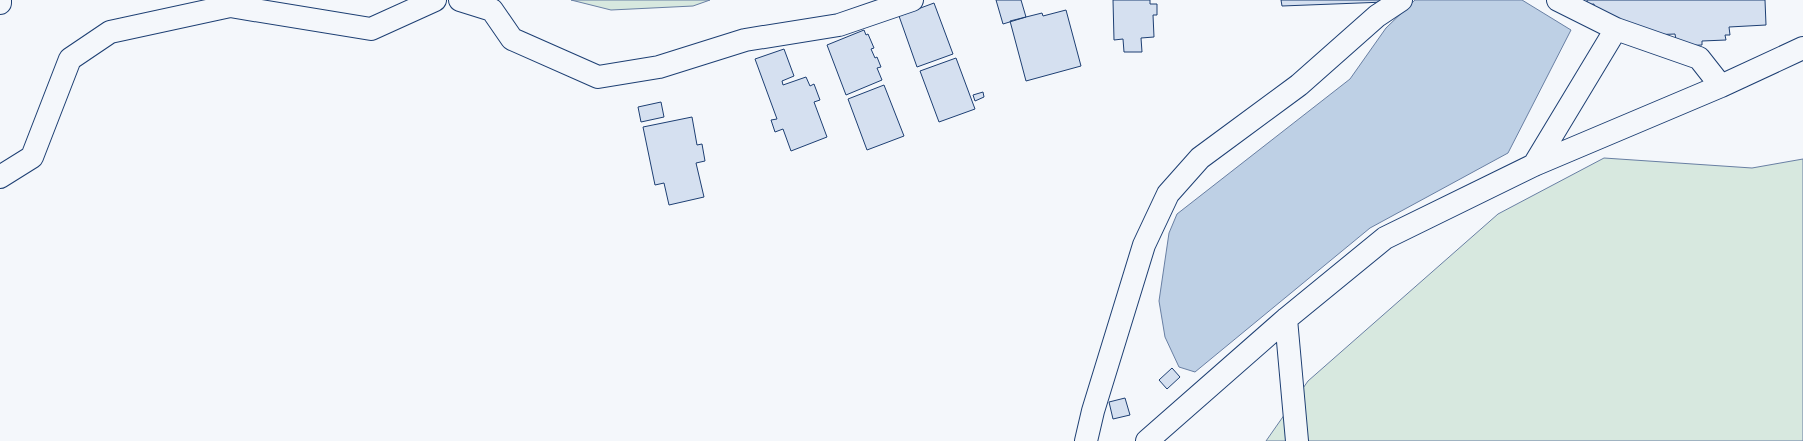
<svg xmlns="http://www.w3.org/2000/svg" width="1803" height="441" font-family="Merriweather,serif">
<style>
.green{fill:#d7e8df;stroke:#687fa3}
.water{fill:#bed0e5;stroke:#687fa3}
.building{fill:#d5e0f0;stroke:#1d3f73}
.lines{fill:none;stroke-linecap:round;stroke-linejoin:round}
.minor-casing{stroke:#1d3f73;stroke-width:24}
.minor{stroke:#f4f7fb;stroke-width:22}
</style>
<rect width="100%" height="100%" fill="#f4f7fb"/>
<path class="green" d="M 571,0 L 710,0 L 693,6 L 611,10 Z
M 1604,158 L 1752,168 L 1803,159 L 1803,441 L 1266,441 L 1308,381 L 1498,214 Z"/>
<path class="water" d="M 1415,0 L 1522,0 L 1571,30 L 1508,153 L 1370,228 L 1195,372 L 1179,367 L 1165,337 L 1159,301 L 1169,233 L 1177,214 L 1350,79 L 1386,28 Z"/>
<path class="building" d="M 996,0 L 1021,0 L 1026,17 L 1003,24 Z
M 1113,0 L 1150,0 L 1150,4 L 1157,4 L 1157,15 L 1153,15 L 1154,37 L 1141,38 L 1142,52 L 1124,52 L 1123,39 L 1114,40 Z
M 1281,0 L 1385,0 L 1385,2 L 1282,6 Z
M 1587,0 L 1765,0 L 1766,25 L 1729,27 L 1730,35 L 1725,35 L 1726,40 L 1702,41 L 1702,45 L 1677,46 L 1675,34 L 1625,36 L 1618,28 L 1617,17 L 1603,17 L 1595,13 L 1594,4 L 1587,5 Z
M 934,3 L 953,54 L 917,67 L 899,16 Z
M 1066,10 L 1081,66 L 1026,81 L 1010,21 L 1042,13 L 1043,16 Z
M 864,30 L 866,35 L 868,34 L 874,48 L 871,49 L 875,58 L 877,57 L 881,67 L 877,68 L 882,80 L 846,95 L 827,45 Z
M 784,49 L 794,76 L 782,81 L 783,85 L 806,77 L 810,86 L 814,84 L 820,100 L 814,102 L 827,137 L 791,151 L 783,129 L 775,132 L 771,120 L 777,119 L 755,59 Z
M 956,58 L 975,109 L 939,122 L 920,71 Z
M 884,85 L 904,136 L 867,150 L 848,99 Z
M 983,92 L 984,97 L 975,101 L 973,95 Z
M 661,102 L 664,117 L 641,122 L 638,107 Z
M 692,117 L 697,145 L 702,144 L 705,161 L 696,163 L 704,197 L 669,205 L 664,183 L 655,185 L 643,127 Z
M 1172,368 L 1180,377 L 1167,389 L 1159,380 Z
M 1125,398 L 1130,415 L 1113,419 L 1109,402 Z"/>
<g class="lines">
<defs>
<path id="minor" d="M 460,0 L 492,10 L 512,39 L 598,77 L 659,67 L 745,40 L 839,25 L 912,0
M 1558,0 L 1616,29 L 1699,58 L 1721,86
M 0,3 L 0,0
M 1534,165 L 1616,29
M 0,177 L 32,157 L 70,59 L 110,32 L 230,6 L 371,29 L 435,0
M 1286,319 L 1297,441
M 1086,441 L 1093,411 L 1144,245 L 1168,194 L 1200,158 L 1299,85 L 1377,16 L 1401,0
M 1147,441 L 1286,319 L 1385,238 L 1534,165 L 1721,86 L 1803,48"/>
</defs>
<use href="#minor" class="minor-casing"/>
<use href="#minor" class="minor"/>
</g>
</svg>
